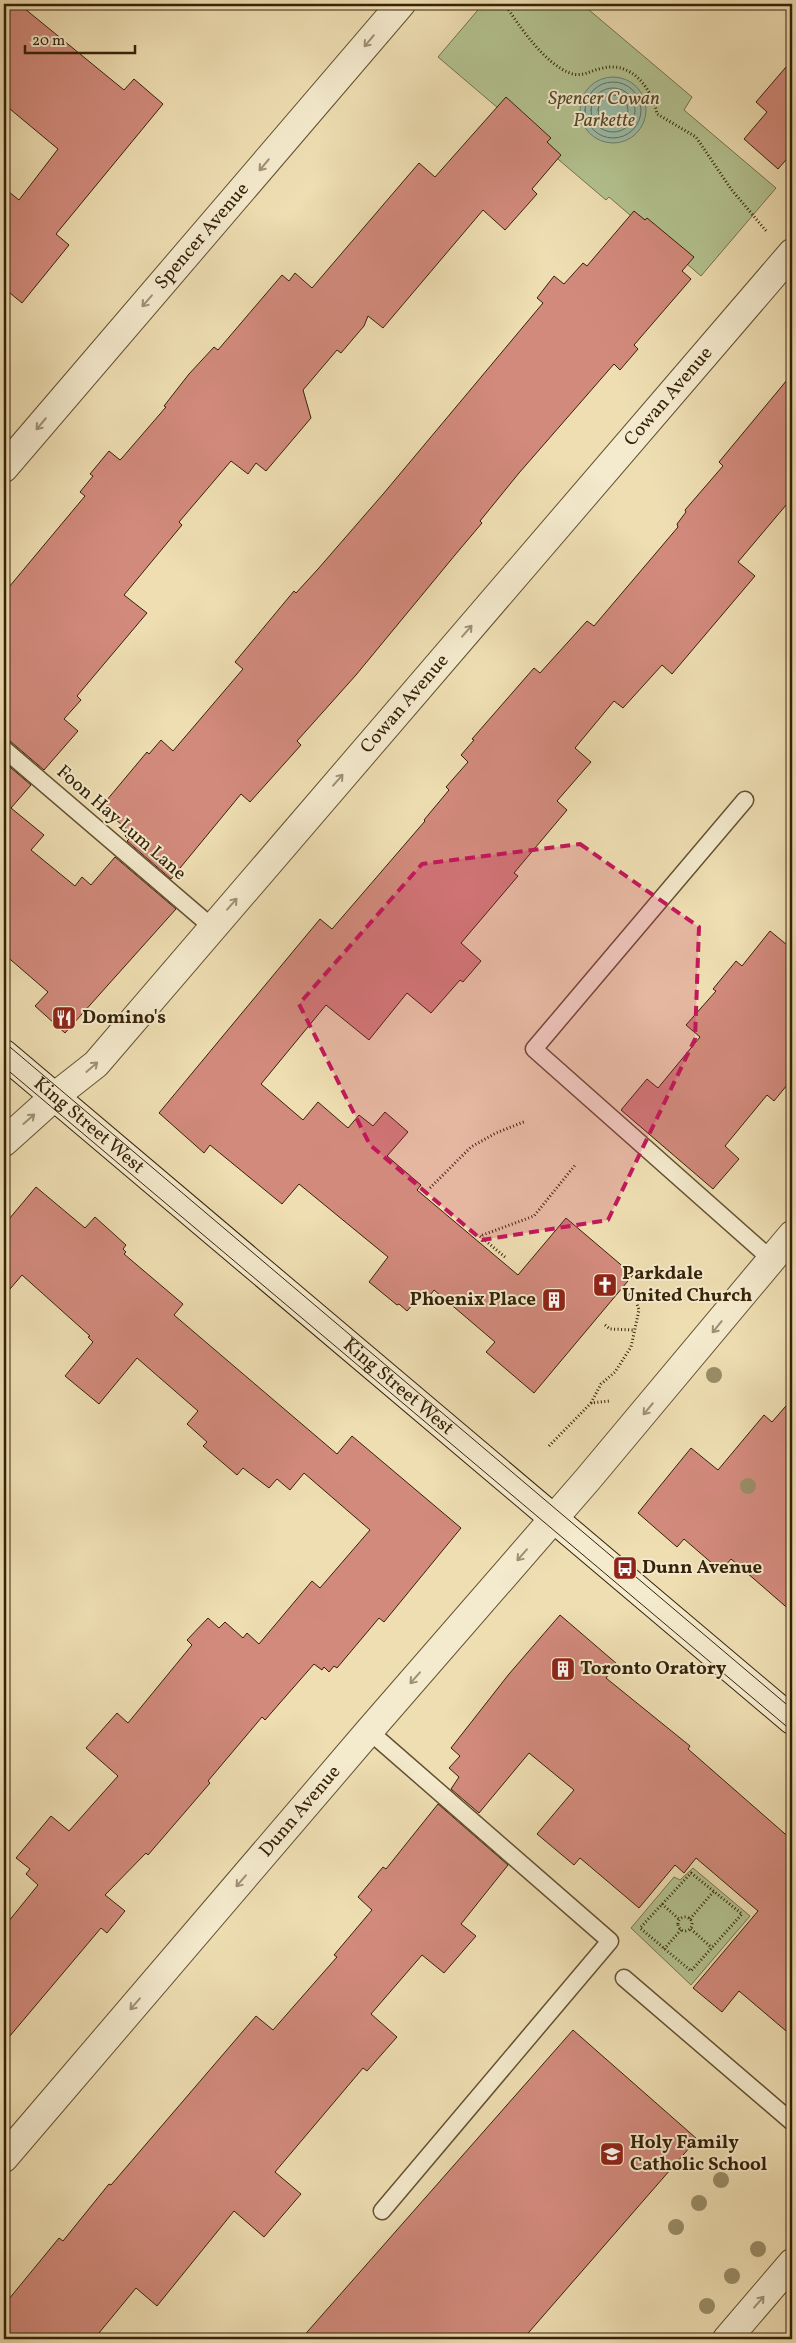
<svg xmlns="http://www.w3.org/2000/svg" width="796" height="2343" font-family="Vollkorn,serif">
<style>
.green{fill:#b3c290;stroke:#74724c}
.water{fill:#9abca8;stroke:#727e68}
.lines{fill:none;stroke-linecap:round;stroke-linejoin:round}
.shore{stroke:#686f58;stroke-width:1}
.building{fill:#d28a7c;stroke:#362208}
.lane-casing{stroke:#645132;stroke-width:19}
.street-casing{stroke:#645132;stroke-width:30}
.secondary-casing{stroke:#362208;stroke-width:30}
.path{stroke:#362208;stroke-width:3;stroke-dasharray:1 2.5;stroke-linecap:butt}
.lane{stroke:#f4eacd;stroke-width:16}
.street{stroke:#f4eacd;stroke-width:28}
.secondary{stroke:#f4eacd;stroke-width:28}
.tram{stroke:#362208;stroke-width:1}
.tree{fill:#9a8d67}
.oneway{stroke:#9e9074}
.marked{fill:#c2185b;fill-opacity:0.2;stroke:#c2185b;stroke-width:4;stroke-dasharray:10 6;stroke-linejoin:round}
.labels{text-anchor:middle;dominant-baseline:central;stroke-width:4;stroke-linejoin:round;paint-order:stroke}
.park-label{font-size:19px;font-style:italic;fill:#554a2a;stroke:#f4eacd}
.street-label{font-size:19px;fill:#362208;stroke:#f4eacd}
.poi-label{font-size:19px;font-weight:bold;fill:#362208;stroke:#f4eacd;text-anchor:start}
</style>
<rect width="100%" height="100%" fill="#eedeb2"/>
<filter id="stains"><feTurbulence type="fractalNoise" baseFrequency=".004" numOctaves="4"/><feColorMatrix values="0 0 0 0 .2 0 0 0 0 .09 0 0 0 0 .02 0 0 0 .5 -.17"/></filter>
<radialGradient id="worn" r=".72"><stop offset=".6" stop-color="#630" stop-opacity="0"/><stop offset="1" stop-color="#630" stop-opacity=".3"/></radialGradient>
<path class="green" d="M 483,4 L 582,4 L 692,97 L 684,110 L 776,188 L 701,276 L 609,197 L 606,200 L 438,57 Z
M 693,1868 L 750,1916 L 691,1985 L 631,1928 L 674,1877 L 680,1880 Z"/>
<path class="water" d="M580 110a33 33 0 1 1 66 0a33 33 0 1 1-66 0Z"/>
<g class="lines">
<path class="shore" d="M585 110a28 28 0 1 1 56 0a28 28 0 1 1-56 0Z
M591 110a22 22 0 1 1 44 0a22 22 0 1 1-44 0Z
M598 110a15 15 0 1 1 30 0a15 15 0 1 1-30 0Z"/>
</g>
<path class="building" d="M 4,4 L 19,4 L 124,90 L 134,79 L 163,104 L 56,234 L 69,245 L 22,303 L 4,288 L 4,188 L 19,200 L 58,149 L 4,104 Z
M 792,60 L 792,153 L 778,169 L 744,139 L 767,112 L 756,102 Z
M 506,97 L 551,138 L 547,142 L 561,155 L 532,189 L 537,194 L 505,230 L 483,210 L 383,328 L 368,316 L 364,326 L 341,353 L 337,350 L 303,390 L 311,418 L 266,471 L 256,463 L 248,474 L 231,461 L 179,522 L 182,525 L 124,595 L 147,613 L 77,696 L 81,700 L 64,719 L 78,731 L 44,770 L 10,741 L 4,739 L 4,593 L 85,496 L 80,492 L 93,476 L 90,474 L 109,451 L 120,460 L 122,458 L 166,407 L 164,406 L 189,374 L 214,347 L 218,350 L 282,275 L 289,281 L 295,273 L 312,288 L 419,163 L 435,177 Z
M 634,211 L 645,220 L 647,218 L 694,257 L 682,271 L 691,279 L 634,345 L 638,349 L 620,370 L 614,364 L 519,473 L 480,521 L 482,523 L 455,555 L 356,675 L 297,741 L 301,745 L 250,802 L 241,794 L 171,879 L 127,841 L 129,839 L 125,836 L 129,831 L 101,807 L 147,752 L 149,754 L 161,740 L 173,751 L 243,669 L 235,662 L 294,591 L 296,593 L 318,569 L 384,493 L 543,303 L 537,298 L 554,276 L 564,284 L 583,263 L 587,266 Z
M 792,374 L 792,498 L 738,562 L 755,576 L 672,674 L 662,665 L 623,708 L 614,701 L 575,748 L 591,762 L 557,801 L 567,810 L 514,873 L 518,876 L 461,943 L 481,961 L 463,982 L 460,980 L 431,1013 L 407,993 L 369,1040 L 326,1005 L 261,1084 L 303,1120 L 318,1102 L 348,1128 L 359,1115 L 373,1126 L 385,1112 L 408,1132 L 387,1156 L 421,1185 L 417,1190 L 518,1275 L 566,1218 L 633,1275 L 534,1393 L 486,1352 L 495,1342 L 434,1290 L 428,1298 L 423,1293 L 407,1311 L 399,1304 L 397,1305 L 369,1282 L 388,1257 L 299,1184 L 282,1204 L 210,1145 L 204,1153 L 159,1113 L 320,919 L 332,929 L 425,821 L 424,820 L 449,790 L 446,787 L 468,762 L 461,755 L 474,740 L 472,739 L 534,668 L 540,673 L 587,621 L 594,626 L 678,527 L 677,524 L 686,512 L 685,510 L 723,466 L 719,462 Z
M 4,762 L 31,785 L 11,808 L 44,835 L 31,850 L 75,886 L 82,877 L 91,885 L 115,857 L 176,909 L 65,1033 L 35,1006 L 48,992 L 4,954 Z
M 770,931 L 792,949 L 792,1079 L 774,1101 L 767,1095 L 725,1146 L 739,1159 L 713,1189 L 621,1110 L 647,1079 L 658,1088 L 700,1037 L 686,1025 L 716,991 L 713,989 L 736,961 L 742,966 Z
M 36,1187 L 85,1228 L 95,1217 L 126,1245 L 123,1249 L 126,1252 L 124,1254 L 183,1304 L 174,1315 L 337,1454 L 352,1436 L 461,1528 L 384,1622 L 379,1618 L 337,1668 L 334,1666 L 329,1672 L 324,1667 L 322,1670 L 314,1664 L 265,1720 L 262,1717 L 208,1781 L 210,1783 L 148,1855 L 146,1853 L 105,1895 L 125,1911 L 107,1933 L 101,1928 L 4,2043 L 4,1927 L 38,1885 L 26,1874 L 30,1869 L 16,1858 L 51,1816 L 69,1831 L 118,1776 L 86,1748 L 117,1713 L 128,1723 L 192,1645 L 187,1640 L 208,1618 L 219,1628 L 225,1622 L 243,1638 L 247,1633 L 259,1644 L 312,1581 L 320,1588 L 370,1530 L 304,1473 L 290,1490 L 277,1479 L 269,1488 L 243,1468 L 237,1475 L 203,1446 L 207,1442 L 187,1424 L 198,1411 L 137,1358 L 99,1404 L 65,1376 L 93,1342 L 88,1337 L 90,1336 L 22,1275 L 4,1296 L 4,1225 Z
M 792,1399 L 792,1612 L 731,1559 L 721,1571 L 684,1539 L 677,1547 L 638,1513 L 691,1448 L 718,1470 L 764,1415 L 772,1422 Z
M 560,1615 L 617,1664 L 606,1678 L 690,1746 L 688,1749 L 792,1840 L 792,2036 L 739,1991 L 722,2012 L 693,1988 L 758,1911 L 696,1858 L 684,1873 L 675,1865 L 639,1908 L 580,1858 L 574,1865 L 537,1834 L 574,1790 L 529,1753 L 479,1813 L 451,1789 L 459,1777 L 449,1768 L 460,1756 L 451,1748 L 509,1674 Z
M 438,1804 L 508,1865 L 461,1924 L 476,1936 L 444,1973 L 422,1955 L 371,2014 L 397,2037 L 367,2071 L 363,2068 L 275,2172 L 301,2194 L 264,2237 L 234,2211 L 157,2306 L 136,2288 L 94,2339 L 4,2339 L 4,2305 L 59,2238 L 63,2241 L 109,2184 L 111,2185 L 256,2016 L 273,2030 L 337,1957 L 334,1955 L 372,1910 L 358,1897 L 383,1867 L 386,1869 Z
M 573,2030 L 697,2139 L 523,2339 L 301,2339 Z"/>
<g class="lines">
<defs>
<path id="lane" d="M 4,749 L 212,927
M 745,800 L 534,1049 L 772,1260
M 369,1731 L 610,1941 L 382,2211
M 624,1978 L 792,2122"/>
<g id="street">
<path id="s1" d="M 4,468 L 401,4"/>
<path id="s2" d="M 4,1142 L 54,1097 L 96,1064 L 792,253"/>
<path id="s3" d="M 4,2158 L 369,1731 L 588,1479 L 792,1235"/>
<path d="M 727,2339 L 792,2263"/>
</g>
<g id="secondary">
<path id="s4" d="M 4,1054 L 792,1720"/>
</g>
</defs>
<use href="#lane" class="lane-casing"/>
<use href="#street" class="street-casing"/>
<use href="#secondary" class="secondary-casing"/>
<path class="path" d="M 505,4 C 518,25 545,64 570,73 C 582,78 591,70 603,68 C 632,61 652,89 657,114 L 696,137 L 731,189 L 767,232
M 430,1188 L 471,1147 L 496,1133 L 526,1121
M 505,1257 L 480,1236 L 534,1216 L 576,1164
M 605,1325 L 610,1329 L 634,1330
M 591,1403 L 601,1384 L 615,1372 L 631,1347 L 639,1310 L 636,1301 L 628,1294
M 549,1446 L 591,1403 L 609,1401
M 691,1873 L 742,1914 L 691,1971 L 640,1928 Z
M 662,1904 L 680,1920
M678 1924a7 7 0 1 1 14 0a7 7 0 1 1-14 0Z
M 690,1919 L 714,1891
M 691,1929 L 712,1948
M 664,1949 L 681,1930"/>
<use href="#lane" class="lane"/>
<use href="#street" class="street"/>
<use href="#secondary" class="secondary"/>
<path class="tram" d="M 4,1042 L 792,1709
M 4,1067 L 792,1731"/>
</g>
<g class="tree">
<circle cx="714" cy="1375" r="8"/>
<circle cx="748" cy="1486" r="8"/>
<circle cx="721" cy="2180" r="8"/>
<circle cx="699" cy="2203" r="8"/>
<circle cx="676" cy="2227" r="8"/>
<circle cx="758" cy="2249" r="8"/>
<circle cx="732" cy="2276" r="8"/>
<circle cx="707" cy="2306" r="8"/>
</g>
<defs><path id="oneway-shaft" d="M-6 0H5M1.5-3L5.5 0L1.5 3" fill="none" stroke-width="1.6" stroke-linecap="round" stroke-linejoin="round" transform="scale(1.25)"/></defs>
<g class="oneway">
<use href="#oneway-shaft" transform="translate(369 41) rotate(130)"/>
<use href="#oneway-shaft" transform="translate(264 165) rotate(130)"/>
<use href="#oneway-shaft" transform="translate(147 301) rotate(131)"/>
<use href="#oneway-shaft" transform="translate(41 424) rotate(130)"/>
<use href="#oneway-shaft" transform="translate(467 631) rotate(-49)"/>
<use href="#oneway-shaft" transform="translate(338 780) rotate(-49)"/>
<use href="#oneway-shaft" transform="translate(232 904) rotate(-49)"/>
<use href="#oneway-shaft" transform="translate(92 1067) rotate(-41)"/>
<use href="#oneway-shaft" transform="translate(29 1119) rotate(-41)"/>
<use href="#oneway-shaft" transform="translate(717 1327) rotate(129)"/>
<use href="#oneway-shaft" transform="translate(648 1409) rotate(130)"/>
<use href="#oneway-shaft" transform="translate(522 1555) rotate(131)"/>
<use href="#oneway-shaft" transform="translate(415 1678) rotate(131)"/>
<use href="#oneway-shaft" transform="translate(241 1881) rotate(131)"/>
<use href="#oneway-shaft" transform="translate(135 2004) rotate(131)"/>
<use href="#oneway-shaft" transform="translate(759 2302) rotate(-49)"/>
</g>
<path class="marked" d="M 580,844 L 699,927 L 695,1039 L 608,1220 L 482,1240 L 370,1145 L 299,1004 L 422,864 Z"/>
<defs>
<symbol id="restaurant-square" viewBox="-11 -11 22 22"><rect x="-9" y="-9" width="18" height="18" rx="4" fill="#8f2418" stroke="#f4eacd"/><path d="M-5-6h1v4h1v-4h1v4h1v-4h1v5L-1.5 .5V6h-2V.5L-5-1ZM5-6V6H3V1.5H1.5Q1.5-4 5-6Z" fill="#fff"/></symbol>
<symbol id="church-square" viewBox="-11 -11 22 22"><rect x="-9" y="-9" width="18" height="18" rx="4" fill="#8f2418" stroke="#f4eacd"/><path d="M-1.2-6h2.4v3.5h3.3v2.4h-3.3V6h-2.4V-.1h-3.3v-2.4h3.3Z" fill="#fff"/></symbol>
<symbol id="building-square" viewBox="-11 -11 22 22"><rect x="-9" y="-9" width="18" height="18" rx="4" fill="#8f2418" stroke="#f4eacd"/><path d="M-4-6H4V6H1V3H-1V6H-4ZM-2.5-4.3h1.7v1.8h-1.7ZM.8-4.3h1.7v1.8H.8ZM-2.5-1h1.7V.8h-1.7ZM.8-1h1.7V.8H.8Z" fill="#fff"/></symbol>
<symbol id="bus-square" viewBox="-11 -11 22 22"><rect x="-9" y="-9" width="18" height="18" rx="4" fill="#8f2418" stroke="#f4eacd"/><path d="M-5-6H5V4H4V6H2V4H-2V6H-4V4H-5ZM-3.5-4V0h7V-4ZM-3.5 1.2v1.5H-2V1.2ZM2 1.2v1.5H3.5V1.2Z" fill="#fff"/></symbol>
<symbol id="school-square" viewBox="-11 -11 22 22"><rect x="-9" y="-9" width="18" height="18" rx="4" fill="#8f2418" stroke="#f4eacd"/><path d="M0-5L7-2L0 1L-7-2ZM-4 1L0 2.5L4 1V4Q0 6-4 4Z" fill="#fff"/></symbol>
</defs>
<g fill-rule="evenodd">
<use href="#restaurant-square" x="50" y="1004" width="28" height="28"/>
<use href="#church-square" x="591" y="1271" width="28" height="28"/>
<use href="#building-square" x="540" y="1286" width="28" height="28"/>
<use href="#bus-square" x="611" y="1554" width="28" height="28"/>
<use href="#building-square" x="549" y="1655" width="28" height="28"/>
<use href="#school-square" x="598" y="2140" width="28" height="28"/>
</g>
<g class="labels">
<g class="park-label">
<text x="604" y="99">Spencer Cowan<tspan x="604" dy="22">Parkette</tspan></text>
</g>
<g class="street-label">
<text stroke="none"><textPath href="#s1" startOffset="305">Spencer Avenue</textPath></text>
<text stroke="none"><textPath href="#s2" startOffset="1000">Cowan Avenue</textPath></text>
<text stroke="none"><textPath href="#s2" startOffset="595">Cowan Avenue</textPath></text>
<text transform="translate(121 823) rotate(41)">Foon Hay Lum Lane</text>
<text stroke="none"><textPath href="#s4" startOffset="111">King Street West</textPath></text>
<text stroke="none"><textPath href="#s4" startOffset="516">King Street West</textPath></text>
<text stroke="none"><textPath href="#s3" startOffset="456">Dunn Avenue</textPath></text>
</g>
<g class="poi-label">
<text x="82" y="1018">Domino's</text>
<text x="622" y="1274">Parkdale<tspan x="622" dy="22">United Church</tspan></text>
<text x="536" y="1300" text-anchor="end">Phoenix Place</text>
<text x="642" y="1568">Dunn Avenue</text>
<text x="580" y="1669">Toronto Oratory</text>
<text x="630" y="2143">Holy Family<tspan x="630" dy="22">Catholic School</tspan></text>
</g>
</g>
<rect width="796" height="2343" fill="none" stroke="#eedeb2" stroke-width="20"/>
<rect x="5" y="5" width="786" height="2333" fill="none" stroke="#362208" stroke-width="2.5"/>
<rect x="10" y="10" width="776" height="2323" fill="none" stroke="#362208"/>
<path d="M25 45v8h110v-8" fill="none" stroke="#362208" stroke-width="2.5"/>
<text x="32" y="45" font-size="15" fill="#362208" stroke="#f4eacd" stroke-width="4" paint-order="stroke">20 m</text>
<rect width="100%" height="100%" filter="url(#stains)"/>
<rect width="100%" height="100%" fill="url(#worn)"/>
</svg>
